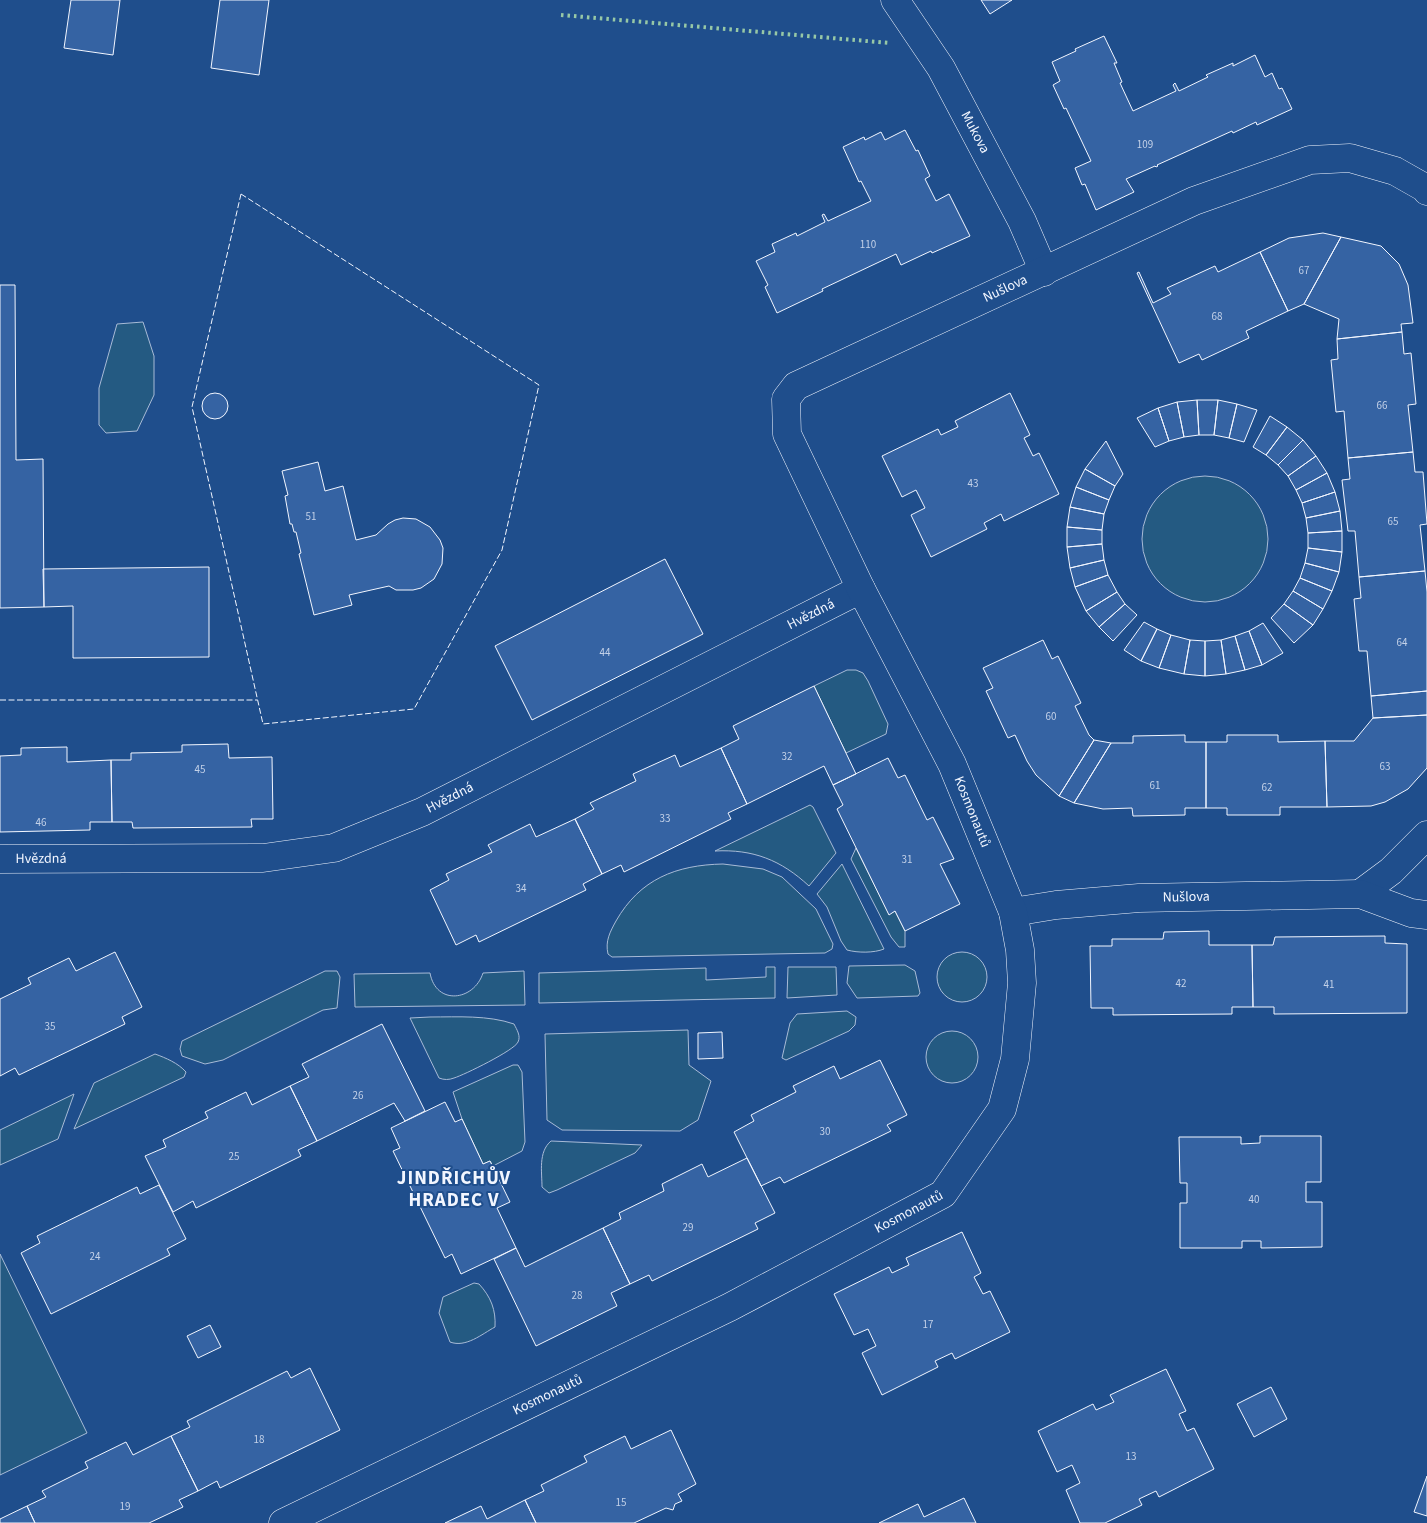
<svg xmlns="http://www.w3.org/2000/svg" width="1427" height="1523" font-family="'Source Sans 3',sans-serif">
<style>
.green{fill:#245a82;stroke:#a8bbd7}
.building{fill:#3563a3;stroke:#f2f6ff}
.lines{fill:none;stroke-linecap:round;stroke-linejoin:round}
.minor-casing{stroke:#f2f6ff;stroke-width:29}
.minor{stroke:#1f4e8c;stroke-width:28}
.hedge{stroke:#97c8a6;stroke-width:4;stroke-dasharray:2.5 4;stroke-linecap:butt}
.fence{stroke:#f2f6ff;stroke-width:1;stroke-dasharray:6 2.5;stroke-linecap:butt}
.labels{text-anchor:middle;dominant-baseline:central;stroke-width:4;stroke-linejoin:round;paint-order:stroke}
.number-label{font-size:11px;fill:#c3d1e8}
.street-label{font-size:14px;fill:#f2f6ff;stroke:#1f4e8c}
.district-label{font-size:19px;font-weight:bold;letter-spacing:1px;fill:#f2f6ff;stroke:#1f4e8c}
</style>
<rect width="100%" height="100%" fill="#1f4e8c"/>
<path class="green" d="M 143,322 L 154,356 L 154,395 L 137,431 L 106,433 L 99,425 L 99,388 L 117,324 Z
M1142 539a63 63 0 1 1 126 0a63 63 0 1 1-126 0Z
M 847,670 L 856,670 L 863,673 L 868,681 L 888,724 L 886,734 L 846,753 L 814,686 Z
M 810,805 L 813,807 L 836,853 L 809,886 C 781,860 753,849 715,851 Z
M 856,848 L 889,914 L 895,911 L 905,931 L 905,947 L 899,947 L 891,937 L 851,859 Z
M 723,864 L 763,869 L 782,877 L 816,909 L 833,944 L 832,949 L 825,953 L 612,957 L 608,954 C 605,941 610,932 616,921 C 640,879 676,865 723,864 Z
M 842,864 L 884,949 C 874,953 858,953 847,950 L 841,941 L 827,907 L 817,894 Z
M937 977a25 25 0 1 1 50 0a25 25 0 1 1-50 0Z
M 905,965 L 915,971 L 920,993 L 918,996 L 857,998 L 847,983 L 849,966 Z
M 766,967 L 775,967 L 775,998 L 539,1003 L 539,973 L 706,968 L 706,980 L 766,977 Z
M 788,967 L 836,967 L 837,995 L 787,998 Z
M 325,971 L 337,971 L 340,977 L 337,1008 L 323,1010 L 223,1060 L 205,1064 L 182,1056 L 180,1049 L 182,1041 Z
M 524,971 L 525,1005 L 355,1007 L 354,974 L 430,973 C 436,1006 474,1001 483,973 Z
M 847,1011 L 856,1017 L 855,1025 L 849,1031 L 786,1060 L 782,1058 L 790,1023 L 797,1014 Z
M 430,1017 C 458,1017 488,1015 514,1024 C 517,1030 521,1036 518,1042 C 515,1050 464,1075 454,1078 C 449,1080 444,1080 439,1078 L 410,1018 Z
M 688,1030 L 689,1065 L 711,1081 L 698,1120 L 680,1131 L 562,1130 L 547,1120 L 545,1034 Z
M926 1057a26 26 0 1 1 52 0a26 26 0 1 1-52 0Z
M 155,1054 C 166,1058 178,1063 186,1072 L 184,1077 L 74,1129 L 94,1083 Z
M 513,1065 L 518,1065 L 522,1072 L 525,1142 L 522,1151 L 493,1166 L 490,1161 L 483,1164 L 462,1119 L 453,1092 Z
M 74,1094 L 58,1139 L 0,1165 L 0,1130 Z
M 551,1141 L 642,1145 L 635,1153 L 557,1190 L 549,1193 L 542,1187 C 542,1172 538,1152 551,1141 Z
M 0,1254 L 87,1433 L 0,1475 Z
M 474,1283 L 479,1284 C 491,1297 496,1310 495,1327 C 482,1334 466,1348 450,1342 L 439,1313 L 443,1297 Z"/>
<path class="building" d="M 71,0 L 120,0 L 113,55 L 64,48 Z
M 220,0 L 269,0 L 259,75 L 211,68 Z
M 981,0 L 1012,0 L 990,14 Z
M 1104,36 L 1117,63 L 1114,63 L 1122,82 L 1120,83 L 1133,111 L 1176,91 L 1173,85 L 1175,83 L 1179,91 L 1208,77 L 1206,75 L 1233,63 L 1233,66 L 1255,55 L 1265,77 L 1272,73 L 1279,89 L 1282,88 L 1292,109 L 1257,125 L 1256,122 L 1233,133 L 1232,131 L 1157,165 L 1158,166 L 1156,167 L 1155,166 L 1126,179 L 1134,192 L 1096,210 L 1085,184 L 1082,185 L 1075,168 L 1091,161 L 1066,108 L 1064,109 L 1053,85 L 1060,81 L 1052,62 L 1076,51 L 1075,49 Z
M 905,130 L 916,151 L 918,150 L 930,176 L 925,179 L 936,201 L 949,194 L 970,236 L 932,253 L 931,251 L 901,265 L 896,254 L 822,289 L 823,291 L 777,313 L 765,287 L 768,285 L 756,261 L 775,252 L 772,244 L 796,233 L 797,236 L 825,222 L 822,215 L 824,214 L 828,221 L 871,201 L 861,181 L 859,182 L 843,147 L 864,137 L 865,140 L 881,132 L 885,140 Z
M 1323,233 L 1341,237 L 1304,304 L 1288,311 L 1260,252 L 1289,238 Z
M 1341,237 L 1381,246 L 1399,264 L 1408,285 L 1413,323 L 1401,324 L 1402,332 L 1337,339 L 1339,319 L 1304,304 Z
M 1260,252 L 1288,311 L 1246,331 L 1249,338 L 1202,360 L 1199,354 L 1179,363 L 1137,273 L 1139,272 L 1153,303 L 1171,294 L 1167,288 L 1215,266 L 1218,272 Z
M 0,285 L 15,285 L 16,460 L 43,459 L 44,607 L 0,608 Z
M 1402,332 L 1404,354 L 1411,353 L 1416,404 L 1408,405 L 1413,452 L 1348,458 L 1344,411 L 1336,412 L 1331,360 L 1338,359 L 1337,339 Z
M202 406a13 13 0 1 1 26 0a13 13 0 1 1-26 0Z
M 1010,393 L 1030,435 L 1024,438 L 1033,456 L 1039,453 L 1059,494 L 1004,521 L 1001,514 L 984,523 L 987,529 L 931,557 L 911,515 L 925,508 L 916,490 L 902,497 L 882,456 L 938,429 L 941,435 L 958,427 L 955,421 Z
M 1197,400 L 1199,435 L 1184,437 L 1177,402 Z
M 1197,400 L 1218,400 L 1214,435 L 1199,435 Z
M 1218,400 L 1237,404 L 1229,438 L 1214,435 Z
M 1177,402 L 1184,437 L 1169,441 L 1158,408 Z
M 1237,404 L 1257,410 L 1244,442 L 1229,438 Z
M 1158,408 L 1169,441 L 1155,447 L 1137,418 Z
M 1270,416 L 1287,427 L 1266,455 L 1253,447 Z
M 1287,427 L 1303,440 L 1278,465 L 1266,455 Z
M 1303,440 L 1316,456 L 1288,476 L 1278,465 Z
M 1106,441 L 1123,474 L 1115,486 L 1085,469 Z
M 1413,452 L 1415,472 L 1423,472 L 1427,524 L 1420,525 L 1425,571 L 1359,577 L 1355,531 L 1348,531 L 1342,480 L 1350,479 L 1348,458 Z
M 1316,456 L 1327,473 L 1296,490 L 1288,476 Z
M 318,462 L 325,491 L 343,486 L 356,540 L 376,535 L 388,524 L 395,520 L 403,518 L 416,519 L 430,527 L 440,540 L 443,548 L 442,564 L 434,579 L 421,588 L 413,590 L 396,590 L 389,586 L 349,595 L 352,605 L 314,615 L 299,554 L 301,553 L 296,532 L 294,532 L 292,524 L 290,524 L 285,496 L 288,495 L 282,471 Z
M 1085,469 L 1115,486 L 1109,500 L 1076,487 Z
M 1327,473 L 1335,492 L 1302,503 L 1296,490 Z
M 1076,487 L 1109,500 L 1104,514 L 1070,507 Z
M 1335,492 L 1340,511 L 1306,518 L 1302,503 Z
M 1070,507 L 1104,514 L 1102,530 L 1067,527 Z
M 1340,511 L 1342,531 L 1308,533 L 1306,518 Z
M 1067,527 L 1102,530 L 1102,544 L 1067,547 Z
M 1342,531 L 1342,552 L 1308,548 L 1308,533 Z
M 1102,544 L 1104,560 L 1070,568 L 1067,547 Z
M 1308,548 L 1342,552 L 1339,572 L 1305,563 Z
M 665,559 L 703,634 L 532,720 L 495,646 Z
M 1104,560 L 1108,575 L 1075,587 L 1070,568 Z
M 1305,563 L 1339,572 L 1332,591 L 1300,578 Z
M 209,567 L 209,657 L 73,658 L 73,606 L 44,607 L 43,569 Z
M 1425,571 L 1427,592 L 1427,691 L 1371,696 L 1367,651 L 1359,651 L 1354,599 L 1361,598 L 1359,577 Z
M 1108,575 L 1117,592 L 1086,611 L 1075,587 Z
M 1300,578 L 1332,591 L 1323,609 L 1293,591 Z
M 1293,591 L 1323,609 L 1313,625 L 1284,604 Z
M 1117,592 L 1125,604 L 1099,627 L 1086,611 Z
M 1125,604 L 1137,615 L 1113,641 L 1099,627 Z
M 1284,604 L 1313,625 L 1294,643 L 1271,618 Z
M 1144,622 L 1157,629 L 1141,661 L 1124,650 Z
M 1263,623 L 1283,653 L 1262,665 L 1249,631 Z
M 1157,629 L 1171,635 L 1159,668 L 1141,661 Z
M 1249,631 L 1262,665 L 1245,670 L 1235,636 Z
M 1171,635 L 1190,640 L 1184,674 L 1159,668 Z
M 1235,636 L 1245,670 L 1226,674 L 1221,640 Z
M 1043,640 L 1052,659 L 1058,656 L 1081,703 L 1075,706 L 1089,735 L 1094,740 L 1059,796 L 1036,775 L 1027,761 L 1015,735 L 1008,738 L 986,691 L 993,688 L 983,668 Z
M 1190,640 L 1205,641 L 1205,676 L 1184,674 Z
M 1221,640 L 1226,674 L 1205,676 L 1205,641 Z
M 814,686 L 856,774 L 833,785 L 824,766 L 747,804 L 721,748 L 739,739 L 733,726 Z
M 1427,691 L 1427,715 L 1373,718 L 1371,696 Z
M 1427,715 L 1427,768 L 1408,789 L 1385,802 L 1371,806 L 1327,807 L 1325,741 L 1354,741 L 1373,718 Z
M 1185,735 L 1185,742 L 1206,742 L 1206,808 L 1185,808 L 1185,815 L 1133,816 L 1132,808 L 1103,809 L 1074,803 L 1111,743 L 1133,743 L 1133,736 Z
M 1227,735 L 1278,735 L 1278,742 L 1325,741 L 1327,807 L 1280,807 L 1280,815 L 1227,815 L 1227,808 L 1206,808 L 1206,742 L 1227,742 Z
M 1094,740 L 1111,743 L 1074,803 L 1059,796 Z
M 228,744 L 229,758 L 272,757 L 273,819 L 251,819 L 252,827 L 133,828 L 132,822 L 112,822 L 111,760 L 131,760 L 131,753 L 182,752 L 182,745 Z
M 67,747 L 67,762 L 111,760 L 112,822 L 90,822 L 90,830 L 0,832 L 0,756 L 21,755 L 21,748 Z
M 721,748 L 747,804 L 728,813 L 731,819 L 624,872 L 621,865 L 602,874 L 575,819 L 594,809 L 590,803 L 636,781 L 633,774 L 675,755 L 680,767 Z
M 888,758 L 898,778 L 905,775 L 927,820 L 933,817 L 954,859 L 940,864 L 960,904 L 905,931 L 895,911 L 889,915 L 837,809 L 843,805 L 833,785 Z
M 575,819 L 602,874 L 583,884 L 586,890 L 479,942 L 476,935 L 456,945 L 430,890 L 449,880 L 446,874 L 492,852 L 488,845 L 530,824 L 536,837 Z
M 1209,931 L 1209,945 L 1252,945 L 1253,1007 L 1232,1007 L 1232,1014 L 1113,1015 L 1113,1008 L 1091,1008 L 1090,946 L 1112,946 L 1112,939 L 1163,939 L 1164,932 Z
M 1385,936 L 1385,943 L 1407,944 L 1407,1013 L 1274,1014 L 1274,1007 L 1253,1007 L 1252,945 L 1273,945 L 1275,937 Z
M 115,952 L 142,1007 L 122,1017 L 125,1024 L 19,1075 L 15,1068 L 0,1076 L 0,999 L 31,984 L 28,978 L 69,958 L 76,971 Z
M 382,1024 L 425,1111 L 405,1121 L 394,1103 L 317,1141 L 290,1086 L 309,1077 L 302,1064 Z
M 722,1032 L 723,1058 L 698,1059 L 698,1033 Z
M 880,1060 L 907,1115 L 887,1125 L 891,1131 L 784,1183 L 780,1177 L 761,1186 L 734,1132 L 754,1121 L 751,1115 L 796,1092 L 793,1086 L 834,1066 L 840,1079 Z
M 290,1086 L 317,1141 L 298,1150 L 301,1156 L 196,1208 L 193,1201 L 173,1212 L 145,1156 L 166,1147 L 163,1140 L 208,1118 L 205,1112 L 246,1092 L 252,1105 Z
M 445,1102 L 455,1122 L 462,1119 L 483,1164 L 490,1161 L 510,1202 L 497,1208 L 516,1248 L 461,1274 L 452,1254 L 445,1258 L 393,1151 L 400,1148 L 391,1128 Z
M 1260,1136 L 1321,1136 L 1321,1182 L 1306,1182 L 1306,1202 L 1322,1202 L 1322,1247 L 1261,1248 L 1261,1241 L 1242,1241 L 1242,1248 L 1180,1248 L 1180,1203 L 1187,1203 L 1187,1183 L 1180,1183 L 1179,1137 L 1241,1137 L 1241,1144 L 1260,1143 Z
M 747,1158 L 775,1213 L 755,1223 L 758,1229 L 652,1281 L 649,1275 L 630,1284 L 603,1228 L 621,1219 L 619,1213 L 664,1191 L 662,1184 L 702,1164 L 708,1177 Z
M 159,1185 L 186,1239 L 167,1249 L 170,1255 L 51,1314 L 21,1253 L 40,1243 L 37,1236 L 137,1187 L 140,1194 Z
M 603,1228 L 630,1284 L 611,1293 L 617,1306 L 536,1346 L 494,1259 L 516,1248 L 525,1267 Z
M 962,1232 L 981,1273 L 974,1277 L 983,1294 L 990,1291 L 1010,1332 L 955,1359 L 952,1353 L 935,1361 L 938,1367 L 882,1395 L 862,1353 L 876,1346 L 868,1329 L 854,1335 L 834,1294 L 889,1267 L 892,1273 L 909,1265 L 906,1258 Z
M 210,1325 L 221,1347 L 198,1358 L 187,1336 Z
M 310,1368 L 340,1430 L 220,1488 L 217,1481 L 198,1491 L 171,1436 L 190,1427 L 187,1421 L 287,1371 L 291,1378 Z
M 1166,1369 L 1186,1411 L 1179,1414 L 1187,1431 L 1194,1428 L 1214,1469 L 1159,1497 L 1156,1491 L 1139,1499 L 1142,1505 L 1105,1523 L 1080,1523 L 1066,1490 L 1080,1483 L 1072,1465 L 1057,1472 L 1038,1431 L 1093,1404 L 1096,1410 L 1114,1402 L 1110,1395 Z
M 1271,1387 L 1287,1419 L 1254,1437 L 1237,1404 Z
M 671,1430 L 696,1484 L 678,1494 L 682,1501 L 675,1504 L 673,1510 L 666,1508 L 634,1523 L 536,1523 L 525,1500 L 544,1491 L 541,1485 L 587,1462 L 584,1456 L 625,1436 L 631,1449 Z
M 171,1436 L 198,1491 L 179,1500 L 183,1507 L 149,1523 L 35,1523 L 27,1506 L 46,1497 L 42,1491 L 88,1468 L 85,1462 L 126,1442 L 133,1455 Z
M 1427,1476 L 1427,1516 L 1414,1512 Z
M 964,1498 L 976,1523 L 879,1523 L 918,1504 L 924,1517 Z
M 525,1500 L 536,1523 L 445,1523 L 481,1506 L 487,1519 Z
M 27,1506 L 35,1523 L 0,1523 L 0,1519 Z"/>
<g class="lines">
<defs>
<g id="minor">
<path id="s1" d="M 895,0 L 941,68 L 1022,221 L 1044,272"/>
<path id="s2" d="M 0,859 L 263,858 L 334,848 L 422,812 L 861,589"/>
<path d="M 1360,894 L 1391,871 L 1427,835"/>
<path id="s3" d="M 1013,912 L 1056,905 L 1139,898 L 1360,894 L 1411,913 L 1427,915"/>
<path id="s4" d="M 283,1523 L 730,1307 L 943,1194 L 1002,1109 L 1015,1059 L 1022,983 L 1020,950 L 1013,912 L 952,764 L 861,589 L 787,434 L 786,399 L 796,386 L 1194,201 L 1310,160 L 1350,158 L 1395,171 L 1425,188 L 1427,191"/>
</g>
</defs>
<use href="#minor" class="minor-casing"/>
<use href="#minor" class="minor"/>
<path class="hedge" d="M 561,15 L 890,43"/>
<path class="fence" d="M 241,194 L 539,385 L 502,550 L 414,709 L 263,724 L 192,407 Z
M 0,700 L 257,700"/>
</g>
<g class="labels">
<g class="number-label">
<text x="1145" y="144">109</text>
<text x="868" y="244">110</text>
<text x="1304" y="270">67</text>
<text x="1217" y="316">68</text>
<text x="1382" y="405">66</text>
<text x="973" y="483">43</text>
<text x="311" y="516">51</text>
<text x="1393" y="521">65</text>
<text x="1402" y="642">64</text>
<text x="605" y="652">44</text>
<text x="1051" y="716">60</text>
<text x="787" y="756">32</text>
<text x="1385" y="766">63</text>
<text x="200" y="769">45</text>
<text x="1155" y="785">61</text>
<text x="1267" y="787">62</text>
<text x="665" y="818">33</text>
<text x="41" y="822">46</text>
<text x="907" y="859">31</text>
<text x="521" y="888">34</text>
<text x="1181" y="983">42</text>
<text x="1329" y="984">41</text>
<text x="50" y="1026">35</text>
<text x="358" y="1095">26</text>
<text x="825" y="1131">30</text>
<text x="234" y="1156">25</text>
<text x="1254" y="1199">40</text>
<text x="688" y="1227">29</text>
<text x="95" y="1256">24</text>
<text x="577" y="1295">28</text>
<text x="928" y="1324">17</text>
<text x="259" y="1439">18</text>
<text x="1131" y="1456">13</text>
<text x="621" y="1502">15</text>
<text x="125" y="1506">19</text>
</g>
<g class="street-label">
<text stroke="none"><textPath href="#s1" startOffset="155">Mukova</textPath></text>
<text stroke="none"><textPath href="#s4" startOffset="1852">Nušlova</textPath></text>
<text stroke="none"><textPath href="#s2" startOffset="866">Hvězdná</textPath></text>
<text stroke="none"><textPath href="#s2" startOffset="461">Hvězdná</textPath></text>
<text transform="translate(972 812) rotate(68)">Kosmonautů</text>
<text stroke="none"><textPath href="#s2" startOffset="41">Hvězdná</textPath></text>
<text stroke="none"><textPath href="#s3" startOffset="174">Nušlova</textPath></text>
<text stroke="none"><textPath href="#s4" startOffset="699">Kosmonautů</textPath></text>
<text stroke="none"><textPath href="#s4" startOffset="294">Kosmonautů</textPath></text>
</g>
<g class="district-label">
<text x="454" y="1178">JINDŘICHŮV<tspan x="454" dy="22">HRADEC V</tspan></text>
</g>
</g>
</svg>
